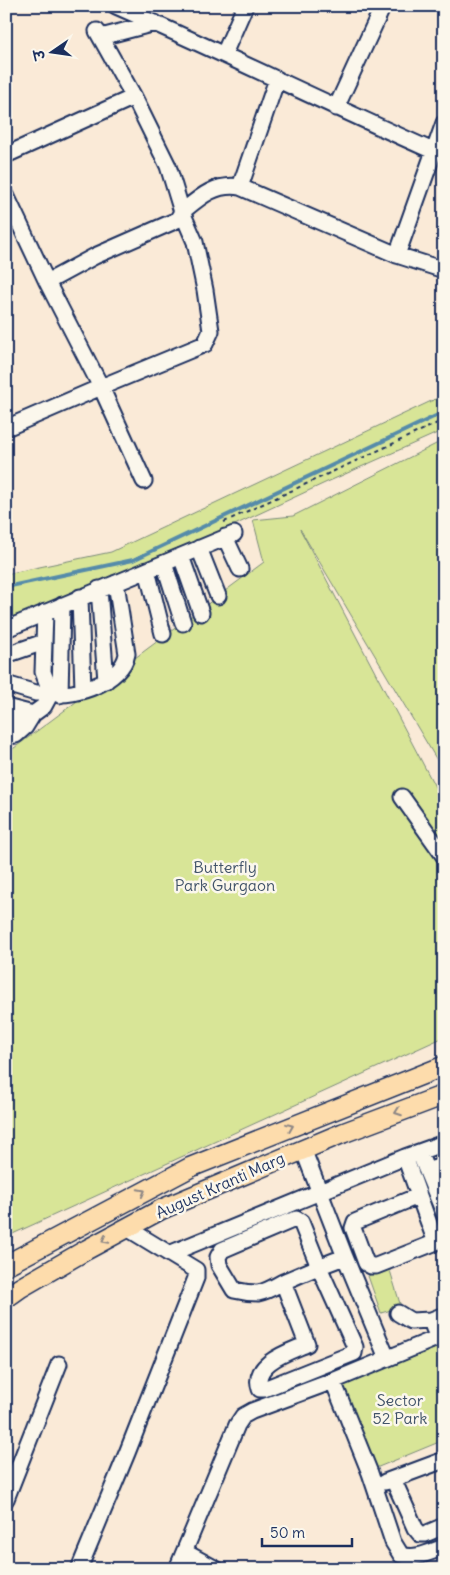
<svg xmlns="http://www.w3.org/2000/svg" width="450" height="1575" font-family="Delius,'Playpen Sans Deva',sans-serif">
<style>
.green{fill:#d8e597;stroke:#7a8a7a}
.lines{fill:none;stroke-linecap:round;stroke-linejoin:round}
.stream{stroke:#558baa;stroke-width:4}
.minor-casing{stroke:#1b2f5e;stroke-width:19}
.major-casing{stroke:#1b2f5e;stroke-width:22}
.path{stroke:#1b2f5e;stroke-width:2;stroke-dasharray:4 4;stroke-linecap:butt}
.minor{stroke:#fbf7ec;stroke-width:15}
.major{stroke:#fddcac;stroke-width:19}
.oneway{stroke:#8c8685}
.labels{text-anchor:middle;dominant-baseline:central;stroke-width:5;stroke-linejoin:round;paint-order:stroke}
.park-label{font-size:16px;fill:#415369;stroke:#fbf7ec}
.street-label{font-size:16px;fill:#1b2f5e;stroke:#fbf7ec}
</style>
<rect width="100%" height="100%" fill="#faead7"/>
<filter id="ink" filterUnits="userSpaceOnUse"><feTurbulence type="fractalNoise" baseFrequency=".02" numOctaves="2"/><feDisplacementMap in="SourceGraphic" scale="10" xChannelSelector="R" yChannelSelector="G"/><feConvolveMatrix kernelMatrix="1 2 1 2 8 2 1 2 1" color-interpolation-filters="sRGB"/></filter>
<g filter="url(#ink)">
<path class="green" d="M 444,395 L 444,430 L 325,483 L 140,569 L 6,624 L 6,574 L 111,552 Z
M 444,440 L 444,772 L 300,529 L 444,804 L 444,1037 L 6,1237 L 6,754 L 264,562 L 253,520 L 293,516 Z
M 389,1267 L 401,1307 L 381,1313 L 368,1276 Z
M 444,1345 L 444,1440 L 376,1468 L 343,1385 Z"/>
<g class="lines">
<path class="stream" d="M 6,587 L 133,560 L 444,412"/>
<defs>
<path id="minor" d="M 116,6 C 223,53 327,104 433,151
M 101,37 L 155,23
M 224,54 L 245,6
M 336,108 L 383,6
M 6,155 L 134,97
M 240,187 L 277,79
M 6,195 L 47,282 L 101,387 L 144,481
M 397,255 L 444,123
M 47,282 L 95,256 L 177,220 L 182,212 L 168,166 L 134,97 L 97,31
M 6,428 L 101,387 L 205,344 L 211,331 L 205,290 L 195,242 L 182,212 C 200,197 215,183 240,187 L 397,255 L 444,270
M 225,537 L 240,569
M 199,548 L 218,596
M 181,556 L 201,613
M 164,563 L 183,623
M 147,570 L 163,634
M 99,589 L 106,681
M 80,597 L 83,690
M 45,612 L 43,672 L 51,693 C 76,698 122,681 127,654 L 116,583
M 6,629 L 234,534
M 6,655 L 44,642
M 6,684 L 36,693 L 51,693
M 60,695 L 62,605
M 6,707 L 33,714
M 6,722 L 25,727
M 6,736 L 16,735 L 25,727 L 33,714 L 44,706 L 51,693
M 402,797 L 444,856
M 303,1149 L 345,1257 L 387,1358
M 419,1152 L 444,1213
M 405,1157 L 435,1240 L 434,1243 L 376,1266 L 371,1266 L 366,1263 L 353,1228 L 355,1222 L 418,1196
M 427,1171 L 444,1165
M 169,1254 L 405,1157 L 444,1143
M 283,1282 L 307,1344 C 289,1352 251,1363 260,1389 L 264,1389 L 354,1353 L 355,1347 L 319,1267 L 301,1222 L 296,1219 L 290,1221 L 222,1250 L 218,1257 L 219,1265 L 234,1290 C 242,1292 250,1293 258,1293 C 266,1292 276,1286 283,1282 C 304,1273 324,1264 345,1257
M 398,1313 L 411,1321 L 431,1320
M 434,1329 L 431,1320 L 444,1315
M 333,1381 L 370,1473 L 393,1542 L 401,1555 C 415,1560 430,1552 444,1547
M 393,1479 L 415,1528 L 420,1534 L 425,1534 L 444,1526
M 385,1482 L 444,1460
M 6,1499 L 59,1364
M 185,1552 L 216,1569
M 79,1569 L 127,1453 L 196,1278 L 196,1270 L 127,1228
M 177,1569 L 237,1425 L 243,1416 L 252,1411 L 333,1381 L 444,1335"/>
<path id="major" d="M 6,1265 L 191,1167 L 444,1066
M 6,1298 L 20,1288 L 86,1250 L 162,1209 L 343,1133 L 444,1095"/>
</defs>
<use href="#minor" class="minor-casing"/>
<use href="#major" class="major-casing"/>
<path class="path" d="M 224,522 L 444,420"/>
<use href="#minor" class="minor"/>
<use href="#major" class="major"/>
</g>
<defs><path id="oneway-chevron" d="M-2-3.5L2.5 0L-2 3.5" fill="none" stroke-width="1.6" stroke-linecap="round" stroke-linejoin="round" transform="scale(1.25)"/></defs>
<g class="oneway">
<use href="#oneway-chevron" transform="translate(398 1112) rotate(160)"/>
<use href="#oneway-chevron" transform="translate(290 1127) rotate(-22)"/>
<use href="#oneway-chevron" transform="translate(142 1192) rotate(-28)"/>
<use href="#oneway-chevron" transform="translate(105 1240) rotate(152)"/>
</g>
</g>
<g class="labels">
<g class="park-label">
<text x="225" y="867">Butterfly<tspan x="225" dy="18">Park Gurgaon</tspan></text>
<text x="400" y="1400">Sector<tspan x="400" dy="18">52 Park</tspan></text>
</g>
<g class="street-label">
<text transform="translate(220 1185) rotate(-24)">August Kranti Marg</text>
</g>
</g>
<rect width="450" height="1575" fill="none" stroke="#fbf7ec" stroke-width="25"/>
<rect x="12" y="12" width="425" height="1550" fill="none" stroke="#1b2f5e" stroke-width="2" filter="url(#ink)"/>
<g transform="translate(52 52) rotate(257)" stroke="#fbf7ec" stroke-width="4" paint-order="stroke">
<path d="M0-4L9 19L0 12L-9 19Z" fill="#1b2f5e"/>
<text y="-8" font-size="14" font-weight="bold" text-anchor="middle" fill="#1b2f5e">उ</text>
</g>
<path d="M262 1538v8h90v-8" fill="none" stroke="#1b2f5e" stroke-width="2.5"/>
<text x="270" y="1538" font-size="15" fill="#1b2f5e" stroke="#fbf7ec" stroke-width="4" paint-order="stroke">50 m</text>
</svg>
